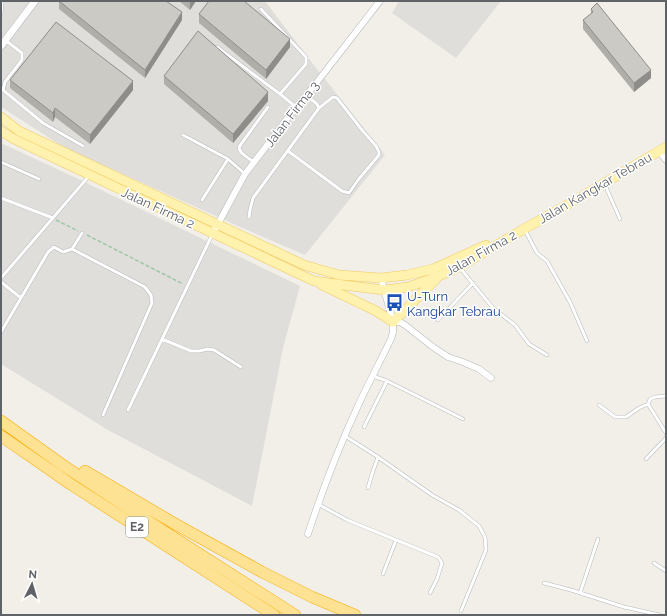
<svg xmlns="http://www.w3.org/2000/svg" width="667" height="616" font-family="Raleway,sans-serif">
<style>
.industrial{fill:#e0deda}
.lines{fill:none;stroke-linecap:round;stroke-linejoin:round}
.service-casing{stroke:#b5b8bc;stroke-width:4}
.minor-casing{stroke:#b5b8bc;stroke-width:7}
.tertiary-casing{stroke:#b5b8bc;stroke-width:8}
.primary-casing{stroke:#f2c960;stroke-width:10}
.motorway-casing{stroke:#f9ab00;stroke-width:12}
.path{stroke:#9cc7a9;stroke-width:1.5;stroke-dasharray:4 2;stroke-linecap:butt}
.service{stroke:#fff;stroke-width:3}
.minor{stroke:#fff;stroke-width:6}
.tertiary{stroke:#fff;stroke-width:7}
.primary{stroke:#fff2af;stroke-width:9}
.motorway{stroke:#fde293;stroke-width:11}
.wall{fill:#afaea9}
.shaded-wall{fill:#8f8d8a}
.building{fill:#cccac5;stroke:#8f8d8a}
.labels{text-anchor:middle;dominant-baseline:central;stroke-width:3;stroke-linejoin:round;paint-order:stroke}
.shield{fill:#fff;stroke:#8f9295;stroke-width:1}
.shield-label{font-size:12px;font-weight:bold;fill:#5f6368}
.street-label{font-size:13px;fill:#5f6368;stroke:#fff}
.transit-label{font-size:13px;fill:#164399;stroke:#fff;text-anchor:start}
</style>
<rect width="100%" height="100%" fill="#f1efe8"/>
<path class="industrial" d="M 1,1 L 265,1 L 313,64 L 385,155 L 305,255 L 238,226 L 65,148 L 1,107 Z
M 399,1 L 501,1 L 456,58 L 392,13 Z
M 1,143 L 72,176 L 300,286 L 283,348 L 252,506 L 108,430 L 1,364 Z"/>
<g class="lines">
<defs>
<path id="service" d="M 1,2 L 2,3 L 1,13
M 261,9 L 306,57 L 306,64 L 280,94
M 5,40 L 22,53 L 22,60 L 5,82 L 3,90 L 43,123 L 83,146
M 217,47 L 280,94 L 296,107
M 183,135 L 228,159 L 245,174
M 288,151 L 342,191 L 349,193 L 358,180 L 379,155 L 379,152 L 376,146 L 362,130 L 337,98 L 333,97 L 319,108
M 1,162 L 39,179
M 254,162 C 249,158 239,154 239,147 L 268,107
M 605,185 L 620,219
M 1,198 L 53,218
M 202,200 L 228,159
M 249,217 L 250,210 L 253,198 L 319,108 L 317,104 L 307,96
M 525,230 L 537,253 L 547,261 L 552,270 L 570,302 L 587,341
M 72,249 L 145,287 L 151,295 L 152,303 L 103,415
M 460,268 L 493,308 L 515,325 L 529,344 L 547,355
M 1,278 L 89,176
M 1,282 L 21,298
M 438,320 L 473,283
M 1,332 L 48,252 L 54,247 L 63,252 L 72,249 L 82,233
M 162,339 L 191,351 L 199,351 L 208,349 L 214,350 L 241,367
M 373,376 L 387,381 L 463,419
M 648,404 L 666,433
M 599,405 L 615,417 L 626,417 L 639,408 L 648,404 L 650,399 L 655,397 L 666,396
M 128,410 L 212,235
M 364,427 L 387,381
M 345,436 L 378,457 L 432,495 L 459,510 L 479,526 L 485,537 L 486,550 L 461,611
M 646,459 L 666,438
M 368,488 L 372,474 L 378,457
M 318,504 L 347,520 L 438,557 L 442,563 L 437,579 L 430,593
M 654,563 L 666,571
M 383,574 L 396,540
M 544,583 L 571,590 L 624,607 L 660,615
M 580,593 L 598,539"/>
<path id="minor" d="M 659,151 L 666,160
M 213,233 L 245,174 L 296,107 L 307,95 L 380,1
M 393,322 L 400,322 L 405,325 L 433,347 L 448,357 L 463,362 L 479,369 L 491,378
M 308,534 C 322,491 338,449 357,408 C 368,384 380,362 391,339 L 393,332 L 393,322 L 381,278"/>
<path id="tertiary" d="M 1,46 L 35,1"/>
<path id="primary" d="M 1,117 L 19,131 L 304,265 L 339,275 L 381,278 L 407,275 L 433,269 L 486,245
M 1,131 L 14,139 L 314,281 L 351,286 L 384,290 L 408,287 L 437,277 L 459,267 L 524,229 L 574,201 L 666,147
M 322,285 L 376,311 L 393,322 L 436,279"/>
<path id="motorway" d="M 1,421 L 64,466 L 165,532 L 295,615
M 1,436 L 72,485 L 274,615
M 85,471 L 177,525 L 262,572 L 312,597 L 355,615"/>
</defs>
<use href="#service" class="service-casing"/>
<use href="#minor" class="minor-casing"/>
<use href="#tertiary" class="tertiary-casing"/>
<use href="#primary" class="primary-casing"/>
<use href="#motorway" class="motorway-casing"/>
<path class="path" d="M 56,220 L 78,231
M 87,235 L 183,284"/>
<use href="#service" class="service"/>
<use href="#minor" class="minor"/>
<use href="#tertiary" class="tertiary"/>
<use href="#primary" class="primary"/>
<use href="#motorway" class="motorway"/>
</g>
<path class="wall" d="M 59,1 L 182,20 L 145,78 L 59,9 Z
M 179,1 L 196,1 L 190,10 Z
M 591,9 L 651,78 L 634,92 L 583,29 L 583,20 L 591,14 Z
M 199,14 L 290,47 L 266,79 L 199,23 Z
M 164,76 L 268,101 L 233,143 L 164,84 Z
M 10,80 L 133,90 L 90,144 L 55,117 L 53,122 L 10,88 Z"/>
<path class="shaded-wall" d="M 190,1 L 196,1 L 190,10 Z
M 182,12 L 182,20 L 145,78 L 145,70 Z
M 290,39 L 290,47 L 266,79 L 266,70 Z
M 651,70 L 651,78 L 634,92 L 634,83 Z
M 133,81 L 133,90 L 90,144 L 90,135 Z
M 268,92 L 268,101 L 233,143 L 233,134 Z
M 55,108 L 55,117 L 53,122 L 53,113 Z"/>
<path class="building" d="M 59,1 L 166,1 L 182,12 L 145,70 Z
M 209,1 L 244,1 L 290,39 L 266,70 L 199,14 Z
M 597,3 L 651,70 L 634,83 L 583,20 L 593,12 L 591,9 Z
M 56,22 L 133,81 L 90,135 L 55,108 L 53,113 L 10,80 Z
M 198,31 L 268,92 L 233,134 L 164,76 Z"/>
<defs>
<symbol id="bus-bare" viewBox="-9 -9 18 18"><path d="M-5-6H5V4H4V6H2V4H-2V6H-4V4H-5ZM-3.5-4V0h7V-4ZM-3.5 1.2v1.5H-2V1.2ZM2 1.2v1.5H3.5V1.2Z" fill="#1a4fb4" stroke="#fff" stroke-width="2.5" paint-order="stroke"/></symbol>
</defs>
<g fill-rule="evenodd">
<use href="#bus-bare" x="382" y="290" width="25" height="25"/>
</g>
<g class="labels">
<rect class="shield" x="126" y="517" width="22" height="20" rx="3"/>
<g class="shield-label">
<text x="137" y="527">E2</text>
</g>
<g class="street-label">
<text transform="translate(292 114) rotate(-52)">Jalan Firma 3</text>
<text transform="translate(595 188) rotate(-30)">Jalan Kangkar Tebrau</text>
<text transform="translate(158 208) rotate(25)">Jalan Firma 2</text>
<text transform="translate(481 253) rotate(-29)">Jalan Firma 2</text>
</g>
<g class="transit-label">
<text x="407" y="296">U-Turn<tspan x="407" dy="15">Kangkar Tebrau</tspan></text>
</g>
</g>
<rect width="667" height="616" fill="none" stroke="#5f6368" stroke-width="4"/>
<g transform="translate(32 584) rotate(5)" stroke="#ffffff" stroke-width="3" paint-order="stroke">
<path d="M0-3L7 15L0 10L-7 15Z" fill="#5f6368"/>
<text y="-6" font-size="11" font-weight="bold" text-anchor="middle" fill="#5f6368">N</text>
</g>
</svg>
